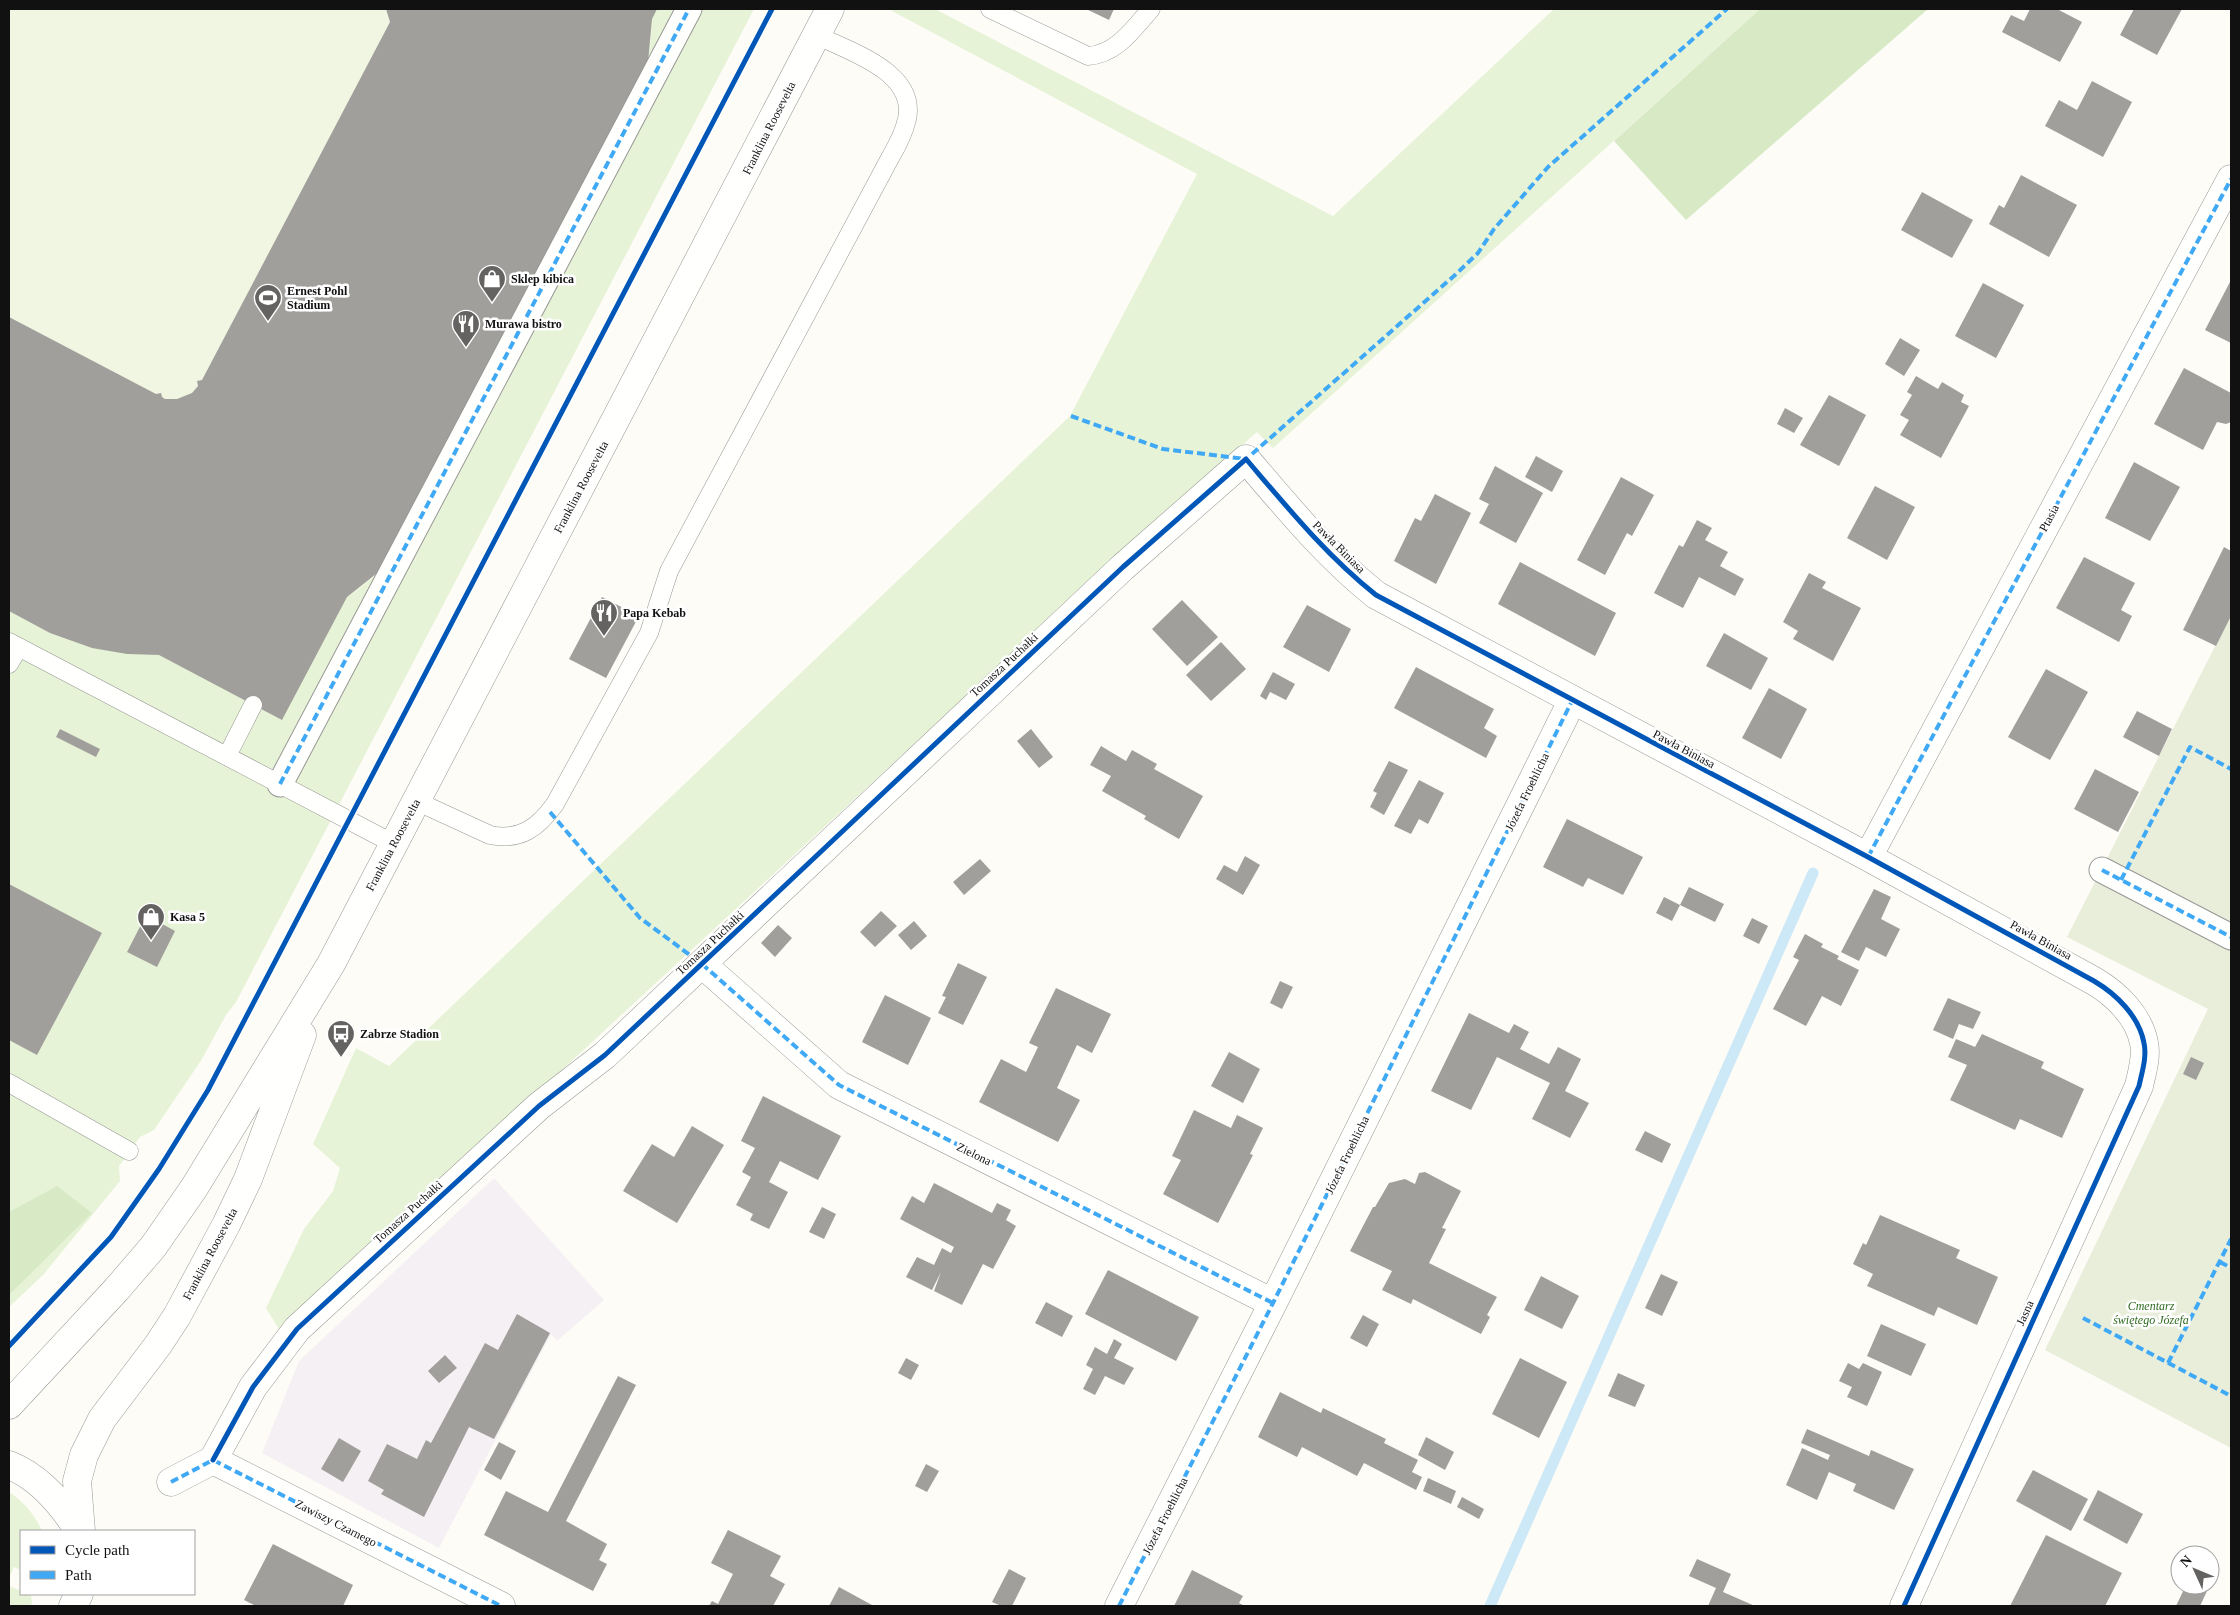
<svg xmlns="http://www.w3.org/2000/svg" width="2240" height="1615" font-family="Georgia,serif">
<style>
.industrial{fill:#f5f0f3}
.green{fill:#e7f3d7}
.forest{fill:#d8eac5}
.cemetery{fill:#e9eedb}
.pitch{fill:#f0f6e1}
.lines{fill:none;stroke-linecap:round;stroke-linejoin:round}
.stream{stroke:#cde8f7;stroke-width:11}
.building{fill:#a19f9c}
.service-casing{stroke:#979795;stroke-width:19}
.pedestrian-casing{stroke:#979795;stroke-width:27}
.minor-casing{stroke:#979795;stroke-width:29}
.tertiary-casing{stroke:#979795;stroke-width:29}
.service{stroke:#fffffe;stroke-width:18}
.pedestrian{stroke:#fffffe;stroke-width:25}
.minor{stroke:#fffffe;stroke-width:28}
.tertiary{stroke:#fffffe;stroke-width:28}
.quiet{stroke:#3fa9f5;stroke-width:4;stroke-dasharray:8 4;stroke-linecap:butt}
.cycleway-casing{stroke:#fff;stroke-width:8}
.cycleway{stroke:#0057b8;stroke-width:5}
.labels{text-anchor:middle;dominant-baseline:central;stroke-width:5;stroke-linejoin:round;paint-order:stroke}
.street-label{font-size:12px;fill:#111;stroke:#fff}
.poi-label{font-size:12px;font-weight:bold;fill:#111;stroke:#fff;text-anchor:start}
.park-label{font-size:12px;font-style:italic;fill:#2f6b1f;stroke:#fff}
</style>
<rect width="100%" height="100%" fill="#fdfcf7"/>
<path class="industrial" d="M 494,1178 L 604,1300 L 557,1341 L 551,1334 L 439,1548 L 262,1453 L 299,1361 Z"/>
<path class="green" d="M 9,9 L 754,9 L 236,1002 L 226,1015 L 202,1059 L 154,1130 L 140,1137 L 119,1166 L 120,1181 L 43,1275 L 9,1307 Z
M 893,9 L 935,9 L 1333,216 L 1554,9 L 1760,9 L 1273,448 L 1257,432 L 1117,556 L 280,1331 L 266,1308 L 304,1229 L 333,1191 L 340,1168 L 313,1144 L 356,1048 L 389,1066 L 1070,416 L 1197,174 L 892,11 Z
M 9,1492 C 23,1501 36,1516 42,1531 L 21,1531 L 21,1570 L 14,1567 L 9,1578 Z
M 9,1586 L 21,1591 L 21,1594 L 31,1595 L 32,1604 L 30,1606 L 9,1606 Z"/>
<path class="forest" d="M 1760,9 L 1928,9 L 1686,220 L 1614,141 Z
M 57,1186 L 92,1213 L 9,1295 L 9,1212 Z"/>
<path class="cemetery" d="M 2231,615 L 2231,1448 L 2045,1350 L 2208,1009 L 2067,937 Z"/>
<path class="pitch" d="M 9,9 L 651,9 L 652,30 L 648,62 L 382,570 L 357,591 L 337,604 L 172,655 C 108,657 64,640 9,611 Z"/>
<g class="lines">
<path class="stream" d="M 1490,1606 L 1813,873"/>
</g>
<path class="building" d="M 386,9 L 657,9 L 652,19 L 648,62 L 381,570 L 347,597 L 282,720 L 159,655 L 127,654 L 92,648 L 50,633 L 9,611 L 9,317 L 156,394 L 161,393 L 162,397 L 165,399 L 177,399 L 192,393 L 198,386 L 197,381 L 202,380 L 390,22 Z
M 1086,9 L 1114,9 L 1109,20 Z
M 2030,9 L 2057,9 L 2082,22 L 2060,62 L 2002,32 L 2011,15 L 2024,21 Z
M 2134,9 L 2182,9 L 2157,55 L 2120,35 Z
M 2092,81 L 2132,102 L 2103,157 L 2045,126 L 2059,100 L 2077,110 Z
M 2021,175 L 2077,205 L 2049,257 L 1989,224 L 1999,205 L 2004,208 Z
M 1922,192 L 1973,220 L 1952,258 L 1901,230 Z
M 2231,280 L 2231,343 L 2205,330 Z
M 1983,283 L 2024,305 L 1996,358 L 1955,336 Z
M 1900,338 L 1920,350 L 1904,376 L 1885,364 Z
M 2184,368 L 2231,393 L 2231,422 L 2226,424 L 2217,422 L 2203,450 L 2154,424 Z
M 1916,376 L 1938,389 L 1942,382 L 1964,395 L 1961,402 L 1969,406 L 1941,458 L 1900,435 L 1909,420 L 1900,415 L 1912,395 L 1907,392 Z
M 1829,395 L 1866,415 L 1839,466 L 1800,445 Z
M 1785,408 L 1803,418 L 1794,433 L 1777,424 Z
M 1536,456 L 1563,471 L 1552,492 L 1525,477 Z
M 2134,462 L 2180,487 L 2150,541 L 2105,518 Z
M 1495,466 L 1543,493 L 1516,543 L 1479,523 L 1489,504 L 1479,499 Z
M 1621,477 L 1654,495 L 1632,536 L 1627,533 L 1605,575 L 1577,560 Z
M 1875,486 L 1915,507 L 1887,560 L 1847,538 Z
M 1435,494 L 1471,513 L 1436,584 L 1394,561 L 1415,518 L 1421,521 Z
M 1697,520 L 1712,528 L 1705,540 L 1728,552 L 1720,566 L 1744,579 L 1735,596 L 1699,577 L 1683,608 L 1654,593 L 1679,545 L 1683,547 Z
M 2224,547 L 2231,551 L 2231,616 L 2216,646 L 2183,630 Z
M 2084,557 L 2135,583 L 2121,610 L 2132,616 L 2119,642 L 2056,608 Z
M 1520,562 L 1616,613 L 1595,656 L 1498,604 Z
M 1809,573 L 1826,582 L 1822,588 L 1861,608 L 1833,661 L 1793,639 L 1798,631 L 1783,622 Z
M 602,597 L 639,616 L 606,678 L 569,659 Z
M 1182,600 L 1218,637 L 1187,666 L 1152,629 Z
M 1307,605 L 1351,629 L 1329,672 L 1283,647 Z
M 1724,633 L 1768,658 L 1751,690 L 1706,666 Z
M 1221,642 L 1246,669 L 1211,701 L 1186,675 Z
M 1416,667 L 1494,709 L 1484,728 L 1497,736 L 1486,758 L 1394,708 Z
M 2046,669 L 2088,692 L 2050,760 L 2008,737 Z
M 1273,672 L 1295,684 L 1286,700 L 1270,692 L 1266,700 L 1260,696 Z
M 1769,688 L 1807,709 L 1781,759 L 1742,738 Z
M 2137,711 L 2172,729 L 2159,756 L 2123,737 Z
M 60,729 L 100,749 L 96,757 L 56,737 Z
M 1031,729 L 1053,757 L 1039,768 L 1017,741 Z
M 1101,746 L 1126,761 L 1132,750 L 1157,764 L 1154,769 L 1203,796 L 1179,839 L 1144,819 L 1146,816 L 1102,791 L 1111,776 L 1090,765 Z
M 1389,761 L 1408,770 L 1384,815 L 1370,807 L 1377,793 L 1373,791 Z
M 2095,769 L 2139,792 L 2118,832 L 2074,809 Z
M 1419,780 L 1444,793 L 1428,824 L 1419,819 L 1411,834 L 1394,826 Z
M 1567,819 L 1643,857 L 1623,895 L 1588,878 L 1583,887 L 1543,867 Z
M 1245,856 L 1260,865 L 1243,895 L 1216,879 L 1224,865 L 1237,872 Z
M 980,859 L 991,871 L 964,895 L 953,882 Z
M 9,884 L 102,933 L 37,1055 L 9,1040 Z
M 1689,887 L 1724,904 L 1715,922 L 1680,905 L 1672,921 L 1656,913 L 1664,897 L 1680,905 Z
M 1874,889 L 1891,897 L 1881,919 L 1900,929 L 1886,957 L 1866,947 L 1859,961 L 1841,952 Z
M 881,911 L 897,926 L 875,947 L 860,932 Z
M 146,915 L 175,931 L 157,967 L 127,952 Z
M 1752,918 L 1768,926 L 1759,944 L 1743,936 Z
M 914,921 L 927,936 L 911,950 L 898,935 Z
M 778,925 L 792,938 L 775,957 L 761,943 Z
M 1805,934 L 1823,944 L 1821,947 L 1839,956 L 1837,959 L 1859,970 L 1841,1006 L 1822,996 L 1806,1026 L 1773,1009 L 1799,960 L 1793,957 Z
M 958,963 L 987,977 L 963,1025 L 938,1013 L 946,997 L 942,996 Z
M 1280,981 L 1293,987 L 1282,1009 L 1270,1003 Z
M 1056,988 L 1111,1014 L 1092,1053 L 1077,1045 L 1057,1088 L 1080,1100 L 1058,1142 L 979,1102 L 1001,1059 L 1026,1072 L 1038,1047 L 1029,1043 Z
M 885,995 L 931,1018 L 908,1065 L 862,1042 Z
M 1948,998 L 1981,1012 L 1973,1029 L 1959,1024 L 1953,1039 L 1933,1030 Z
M 1469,1013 L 1509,1033 L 1514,1024 L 1529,1032 L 1520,1049 L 1549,1064 L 1558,1047 L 1581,1059 L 1565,1091 L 1589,1103 L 1570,1138 L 1532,1119 L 1550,1083 L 1497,1057 L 1471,1110 L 1431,1091 Z
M 1982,1034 L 2044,1062 L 2041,1068 L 2084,1089 L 2062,1138 L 2020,1119 L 2015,1130 L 1950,1100 L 1967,1065 L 1948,1057 L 1956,1039 L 1975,1047 Z
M 1229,1052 L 1260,1069 L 1243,1103 L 1211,1086 Z
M 2191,1057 L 2204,1063 L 2196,1080 L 2183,1074 Z
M 763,1096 L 841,1136 L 818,1180 L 780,1161 L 769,1182 L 788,1192 L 769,1229 L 750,1220 L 753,1214 L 736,1205 L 751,1177 L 742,1172 L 755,1148 L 741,1141 Z
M 1194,1110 L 1231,1128 L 1237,1115 L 1263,1128 L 1250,1154 L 1253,1155 L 1218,1223 L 1163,1194 L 1181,1160 L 1172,1156 Z
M 692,1126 L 724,1145 L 677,1223 L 623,1191 L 652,1144 L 674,1157 Z
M 1645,1131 L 1671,1144 L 1662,1163 L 1635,1150 Z
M 1425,1172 L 1461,1191 L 1442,1228 L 1446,1229 L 1429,1263 L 1497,1297 L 1487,1315 L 1490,1317 L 1481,1334 L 1413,1299 L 1411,1304 L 1382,1290 L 1392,1271 L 1350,1251 L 1373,1207 L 1375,1207 L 1389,1183 L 1405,1179 L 1415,1184 L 1419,1173 Z
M 934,1183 L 992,1213 L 997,1203 L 1011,1210 L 1006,1220 L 1016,1226 L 993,1269 L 983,1264 L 962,1305 L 934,1291 L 941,1272 L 932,1290 L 906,1277 L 917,1257 L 934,1265 L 942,1248 L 951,1253 L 954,1247 L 900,1219 L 912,1196 L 924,1203 Z
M 822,1207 L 836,1214 L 824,1239 L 809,1232 Z
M 1880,1215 L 1960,1250 L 1956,1258 L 1998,1277 L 1977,1325 L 1938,1307 L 1934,1316 L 1867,1286 L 1873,1274 L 1853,1264 L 1863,1243 L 1866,1245 Z
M 1108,1270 L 1199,1317 L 1176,1361 L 1085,1314 Z
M 1661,1274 L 1678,1282 L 1662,1316 L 1645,1308 Z
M 1541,1276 L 1579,1296 L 1562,1329 L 1524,1310 Z
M 1046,1302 L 1073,1316 L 1062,1337 L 1035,1323 Z
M 517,1314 L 550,1333 L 494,1439 L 469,1427 L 424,1517 L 381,1494 L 384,1490 L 368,1481 L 387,1444 L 417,1459 L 426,1440 L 431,1443 L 485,1343 L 498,1350 Z
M 1363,1315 L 1379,1324 L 1367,1347 L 1350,1338 Z
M 1881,1324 L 1926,1344 L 1911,1376 L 1867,1356 Z
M 1114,1339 L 1122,1344 L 1114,1358 L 1134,1368 L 1124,1385 L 1105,1376 L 1095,1395 L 1083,1389 L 1093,1369 L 1086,1365 L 1095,1347 L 1107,1354 Z
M 445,1355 L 457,1368 L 439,1383 L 428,1371 Z
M 906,1358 L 919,1365 L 911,1380 L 898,1373 Z
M 1520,1358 L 1567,1382 L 1539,1438 L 1492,1414 Z
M 1848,1363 L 1859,1369 L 1863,1363 L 1882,1372 L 1867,1406 L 1847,1397 L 1852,1387 L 1839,1381 Z
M 1618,1373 L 1645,1385 L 1635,1407 L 1608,1396 Z
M 618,1376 L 636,1385 L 566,1521 L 607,1544 L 599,1560 L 607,1564 L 593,1591 L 484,1535 L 506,1491 L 548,1512 Z
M 1280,1392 L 1321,1413 L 1323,1408 L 1386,1439 L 1384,1443 L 1418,1460 L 1412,1472 L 1422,1477 L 1416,1490 L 1364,1463 L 1357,1476 L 1302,1447 L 1297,1457 L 1258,1437 Z
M 1807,1429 L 1869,1456 L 1871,1450 L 1914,1469 L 1894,1510 L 1853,1491 L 1856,1484 L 1829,1472 L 1817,1500 L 1786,1485 L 1802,1448 L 1828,1460 L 1830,1455 L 1801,1443 Z
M 1426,1437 L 1454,1452 L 1445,1470 L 1418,1455 Z
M 339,1438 L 361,1451 L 343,1482 L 321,1469 Z
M 499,1442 L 516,1451 L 501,1480 L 484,1470 Z
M 926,1464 L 939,1471 L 927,1492 L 915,1486 Z
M 2033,1470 L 2088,1499 L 2071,1531 L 2016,1501 Z
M 1428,1478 L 1456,1491 L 1451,1504 L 1423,1491 Z
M 2098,1490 L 2143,1514 L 2127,1544 L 2083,1520 Z
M 1462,1497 L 1484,1509 L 1479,1519 L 1457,1507 Z
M 728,1530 L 781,1556 L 770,1576 L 785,1584 L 773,1606 L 709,1606 L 712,1601 L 718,1604 L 733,1574 L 711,1563 Z
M 2046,1535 L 2122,1573 L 2105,1606 L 2010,1606 Z
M 273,1544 L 353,1585 L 343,1606 L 256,1606 L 244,1600 Z
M 1697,1559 L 1731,1574 L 1723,1592 L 1755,1606 L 1708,1606 L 1716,1588 L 1689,1576 Z
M 1009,1569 L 1026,1578 L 1012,1606 L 1001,1606 L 992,1602 Z
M 1192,1570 L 1243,1596 L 1239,1603 L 1245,1606 L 1174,1606 Z
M 2186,1585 L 2194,1585 L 2207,1591 L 2200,1606 L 2176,1606 Z
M 839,1587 L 872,1605 L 871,1606 L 829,1606 Z"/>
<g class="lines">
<defs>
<path id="service" d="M 990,9 L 1088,56 C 1117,54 1133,29 1151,9
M 9,642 L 394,844
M 9,664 L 19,647
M 227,756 L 253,705
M 416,801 L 490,835 C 520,841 538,828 555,804 L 649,633 L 669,571 L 890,158 C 897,146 904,133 907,119 C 917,72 849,51 816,35
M 9,1083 L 129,1151"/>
<path id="pedestrian" d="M 280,784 L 689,9
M 2102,870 L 2231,937"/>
<path id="minor" d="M 1868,857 L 2231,179
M 702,964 L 839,1085 L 1273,1303
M 213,1460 L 253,1387 L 297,1329 L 539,1106 L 605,1055 L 1123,567 L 1246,459 C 1287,507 1326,555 1376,595 L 1868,857 L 2094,981 C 2116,994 2139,1016 2144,1043 C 2147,1057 2142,1072 2139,1086 L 1904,1606
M 171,1482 L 213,1460 L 501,1606
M 1119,1606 L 1273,1303 L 1572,701"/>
<path id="tertiary" d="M 9,1405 L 116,1290 L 153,1247 L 194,1188 L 331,964 L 830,9
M 9,1465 C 40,1477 62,1504 79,1531
M 81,1531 L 77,1481 L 84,1455 L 102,1419 L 158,1345 L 177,1316 L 226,1225 L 248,1179 L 302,1035
M 73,1606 L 79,1594"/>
</defs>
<use href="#service" class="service-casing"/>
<use href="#pedestrian" class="pedestrian-casing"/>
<use href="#minor" class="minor-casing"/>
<use href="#tertiary" class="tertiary-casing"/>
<use href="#service" class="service"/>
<use href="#pedestrian" class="pedestrian"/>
<use href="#minor" class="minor"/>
<use href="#tertiary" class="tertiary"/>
<path class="quiet" d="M 1071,416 L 1163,449 L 1246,459
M 1243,462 L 1455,275 L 1478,253 L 1494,229 L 1548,167 L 1727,9
M 280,784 L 689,9
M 550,812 L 640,918 L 702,964 L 839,1085 L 1273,1303
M 1868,857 L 2231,179
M 2102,870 L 2231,937
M 2121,880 L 2190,747 L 2231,769
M 2220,1262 L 2231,1268
M 2083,1318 L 2231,1396
M 2168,1363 L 2231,1239
M 171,1482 L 213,1460 L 501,1606
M 1119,1606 L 1273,1303 L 1572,701"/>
<defs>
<path id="cycleway" d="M 9,1346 L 111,1237 L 159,1169 L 208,1090 L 772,9
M 213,1460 L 253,1387 L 297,1329 L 539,1106 L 605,1055 L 1123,567 L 1246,459 C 1287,507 1326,555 1376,595 L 1868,857 L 2094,981 C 2116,994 2139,1016 2144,1043 C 2147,1057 2142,1072 2139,1086 L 1904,1606"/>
</defs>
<use href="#cycleway" class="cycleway-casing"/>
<use href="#cycleway" class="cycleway"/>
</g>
<defs>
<symbol id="shop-pin" viewBox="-11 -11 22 30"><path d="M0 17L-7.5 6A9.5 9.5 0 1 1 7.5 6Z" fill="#646362" stroke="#fff"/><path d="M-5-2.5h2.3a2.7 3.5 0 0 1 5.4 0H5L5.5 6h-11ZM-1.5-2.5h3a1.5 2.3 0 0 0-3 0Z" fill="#fff"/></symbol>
<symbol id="stadium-pin" viewBox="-11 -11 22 30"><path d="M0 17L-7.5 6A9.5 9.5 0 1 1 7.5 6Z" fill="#646362" stroke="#fff"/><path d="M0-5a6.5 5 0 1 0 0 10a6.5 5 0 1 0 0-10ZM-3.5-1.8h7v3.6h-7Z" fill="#fff"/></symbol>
<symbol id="restaurant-pin" viewBox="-11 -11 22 30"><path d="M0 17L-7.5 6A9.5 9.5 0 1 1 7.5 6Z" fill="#646362" stroke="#fff"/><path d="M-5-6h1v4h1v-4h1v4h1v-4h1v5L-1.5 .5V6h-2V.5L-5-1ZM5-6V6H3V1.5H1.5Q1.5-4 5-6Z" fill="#fff"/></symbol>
<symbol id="bus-pin" viewBox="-11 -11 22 30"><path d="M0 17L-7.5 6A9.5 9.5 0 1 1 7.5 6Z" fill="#646362" stroke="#fff"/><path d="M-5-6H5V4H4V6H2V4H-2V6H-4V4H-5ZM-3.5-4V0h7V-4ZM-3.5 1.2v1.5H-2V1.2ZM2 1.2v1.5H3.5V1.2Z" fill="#fff"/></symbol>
</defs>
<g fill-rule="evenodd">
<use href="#shop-pin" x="476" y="263" width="32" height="43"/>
<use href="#stadium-pin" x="252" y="282" width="32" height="43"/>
<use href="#restaurant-pin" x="450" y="308" width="32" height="43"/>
<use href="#restaurant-pin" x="588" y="597" width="32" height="43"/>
<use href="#shop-pin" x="135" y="901" width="32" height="43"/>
<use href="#bus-pin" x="325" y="1018" width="32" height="43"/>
</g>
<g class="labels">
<g class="street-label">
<text transform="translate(769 128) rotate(-63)">Franklina Roosevelta</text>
<text transform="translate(581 487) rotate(-62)">Franklina Roosevelta</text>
<text transform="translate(2049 518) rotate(-62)">Ptasia</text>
<text transform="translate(1339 547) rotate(45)">Pawła Biniasa</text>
<text transform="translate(1004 665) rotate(-43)">Tomasza Puchałki</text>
<text transform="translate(1684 749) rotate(28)">Pawła Biniasa</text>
<text transform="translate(1527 792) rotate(-64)">Józefa Froehlicha</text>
<text transform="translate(393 845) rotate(-62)">Franklina Roosevelta</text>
<text transform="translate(2041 940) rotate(29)">Pawła Biniasa</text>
<text transform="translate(710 943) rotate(-43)">Tomasza Puchałki</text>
<text transform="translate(974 1154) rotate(26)">Zielona</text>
<text transform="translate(1347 1155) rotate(-64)">Józefa Froehlicha</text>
<text transform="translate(408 1212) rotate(-42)">Tomasza Puchałki</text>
<text transform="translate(210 1254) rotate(-62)">Franklina Roosevelta</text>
<text transform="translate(2025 1313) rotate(-66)">Jasna</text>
<text transform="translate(1165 1516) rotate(-63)">Józefa Froehlicha</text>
<text transform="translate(336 1523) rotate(27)">Zawiszy Czarnego</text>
</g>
<g class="poi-label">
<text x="511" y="279">Sklep kibica</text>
<text x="287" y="291">Ernest Pohl<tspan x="287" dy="14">Stadium</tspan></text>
<text x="485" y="324">Murawa bistro</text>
<text x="623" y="613">Papa Kebab</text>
<text x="170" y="917">Kasa 5</text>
<text x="360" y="1034">Zabrze Stadion</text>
</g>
<g class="park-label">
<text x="2151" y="1306">Cmentarz<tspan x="2151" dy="14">świętego Józefa</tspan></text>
</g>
</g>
<rect width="2240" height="1615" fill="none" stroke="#111111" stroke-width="20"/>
<rect x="20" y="1530" width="175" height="65" fill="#ffffff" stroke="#a0a0a0"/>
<rect x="30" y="1546" width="25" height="8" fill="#0057b8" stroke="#a0a0a0"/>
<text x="65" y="1555" font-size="15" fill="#111111">Cycle path</text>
<rect x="30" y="1571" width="25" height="8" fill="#3fa9f5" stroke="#a0a0a0"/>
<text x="65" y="1580" font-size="15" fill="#111111">Path</text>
<g transform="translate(2195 1570) rotate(314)"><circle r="24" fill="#ffffff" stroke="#a0a0a0"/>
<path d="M0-4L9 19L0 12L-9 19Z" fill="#646362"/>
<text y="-8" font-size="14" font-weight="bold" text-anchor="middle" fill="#111111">N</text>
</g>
</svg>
